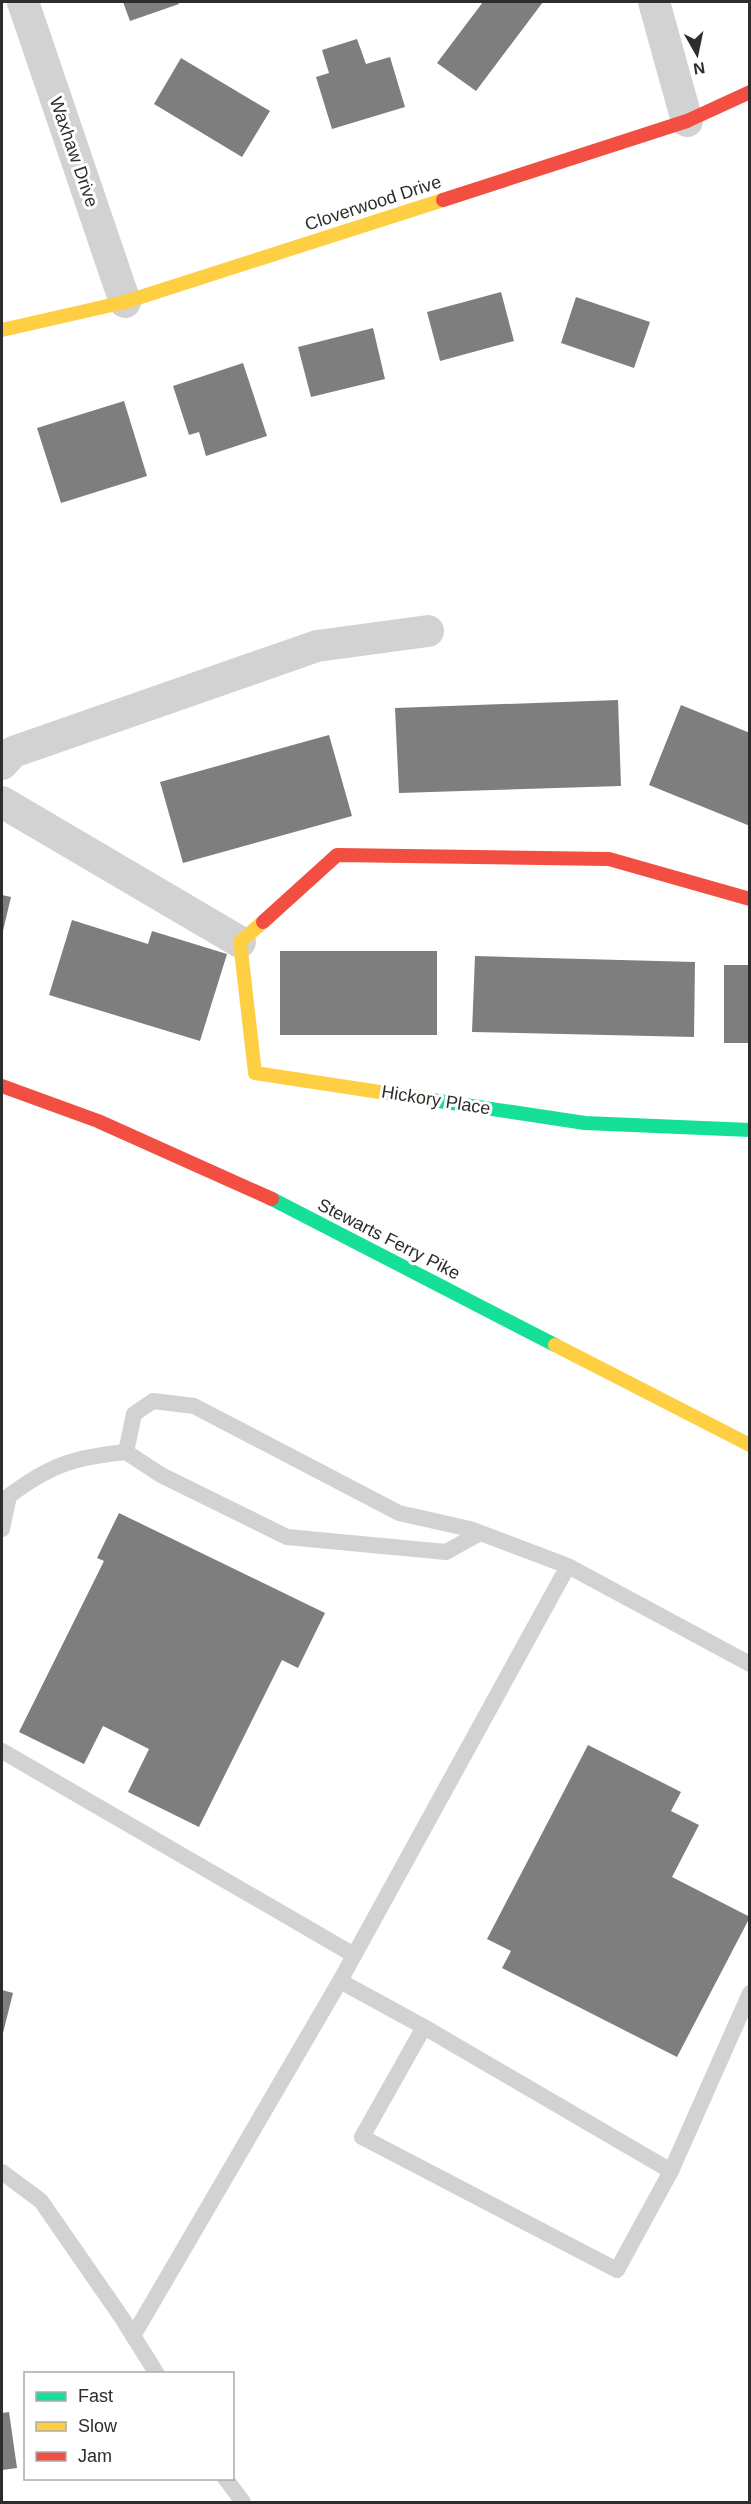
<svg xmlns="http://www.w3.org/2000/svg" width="751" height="2504" font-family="Arial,sans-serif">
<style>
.building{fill:#7e7e7e}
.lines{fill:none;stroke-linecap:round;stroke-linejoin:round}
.lane{stroke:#d2d2d2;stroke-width:16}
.street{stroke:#d2d2d2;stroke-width:32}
.fast{stroke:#16e098;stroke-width:14}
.slow{stroke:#ffcf43;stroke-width:14}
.jam{stroke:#f24e42;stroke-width:14}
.labels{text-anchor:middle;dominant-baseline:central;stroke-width:6;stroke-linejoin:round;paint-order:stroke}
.street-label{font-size:18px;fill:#2d2d2d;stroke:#fff}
</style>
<rect width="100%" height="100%" fill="#fff"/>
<path class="building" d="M 123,2 L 178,2 L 179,4 L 130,21 Z
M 483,2 L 543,2 L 476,91 L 437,63 Z
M 357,39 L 366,64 L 390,57 L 405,107 L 332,129 L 316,77 L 329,73 L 322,50 Z
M 181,58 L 270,111 L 242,157 L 154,104 Z
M 501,292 L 514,341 L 440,361 L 427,312 Z
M 576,297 L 650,322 L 634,368 L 561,343 Z
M 373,328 L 385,379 L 311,397 L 298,347 Z
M 243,363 L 267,436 L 206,456 L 199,432 L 189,435 L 173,386 Z
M 124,401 L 147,476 L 61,503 L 37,428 Z
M 618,700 L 621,786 L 399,793 L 395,708 Z
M 681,705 L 750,733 L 750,826 L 649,785 Z
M 329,735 L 352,816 L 183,863 L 160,782 Z
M 2,895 L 11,897 L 2,935 Z
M 72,920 L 148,944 L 152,931 L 227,954 L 200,1041 L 49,995 Z
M 280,951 L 437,951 L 437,1035 L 280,1035 Z
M 475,956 L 695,962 L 694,1037 L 472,1032 Z
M 724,965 L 750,965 L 750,1043 L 724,1043 Z
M 119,1513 L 325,1613 L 298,1668 L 282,1660 L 199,1827 L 128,1792 L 149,1749 L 103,1726 L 84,1764 L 19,1732 L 104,1561 L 97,1558 Z
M 588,1745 L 681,1792 L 671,1811 L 699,1825 L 672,1877 L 750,1917 L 677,2057 L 502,1968 L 511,1951 L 487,1939 Z
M 2,1990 L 13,1993 L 2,2037 Z
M 9,2412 L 17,2468 L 2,2470 L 2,2413 Z"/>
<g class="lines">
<path class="lane" d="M 2,1529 L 9,1496 C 50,1465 75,1457 126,1452
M 480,1533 L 446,1552 L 287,1537 L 161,1475 L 126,1452 L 134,1414 L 153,1401 L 194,1406 L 399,1513 L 470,1529 L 568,1566 L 750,1664
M 2,1751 L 354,1955
M 340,1981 L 424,2027 L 362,2137 L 617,2270 L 671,2171 L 424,2027
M 671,2171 L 750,1993
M 2,2172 L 41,2201 L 122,2318 L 157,2374
M 133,2336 L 340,1981 L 568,1566
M 225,2478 L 243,2502"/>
<path class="street" d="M 23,2 L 125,302
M 654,2 L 687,121
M 2,764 L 13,752 L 317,646 L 428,631
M 2,802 L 240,942"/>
<path class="fast" d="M 432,1100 L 585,1123 L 750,1130
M 272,1199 L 555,1345"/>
<path class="slow" d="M 2,330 L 125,302 L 443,200
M 263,922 L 240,942 L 255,1073 L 432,1100
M 555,1345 L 750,1445"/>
<path class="jam" d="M 443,200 L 687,121 L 750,92
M 263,922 L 337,855 L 609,859 L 750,899
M 2,1086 L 98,1121 L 272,1199"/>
</g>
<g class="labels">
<g class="street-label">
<text transform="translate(74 152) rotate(71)">Waxhaw Drive</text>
<text transform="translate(373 203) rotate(-18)">Cloverwood Drive</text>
<text transform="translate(436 1100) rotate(9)">Hickory Place</text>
<text transform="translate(389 1239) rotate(27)">Stewarts Ferry Pike</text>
</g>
</g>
<rect width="751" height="2504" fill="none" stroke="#2d2d2d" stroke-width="6"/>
<rect x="24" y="2372" width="210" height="108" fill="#ffffff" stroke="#ababab" stroke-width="1.5"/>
<rect x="36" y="2392" width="30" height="9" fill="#16e098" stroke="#ababab" stroke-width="1.5"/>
<text x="78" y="2402" font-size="18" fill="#2d2d2d">Fast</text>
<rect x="36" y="2422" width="30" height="9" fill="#ffcf43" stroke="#ababab" stroke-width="1.5"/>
<text x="78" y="2432" font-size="18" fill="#2d2d2d">Slow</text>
<rect x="36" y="2452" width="30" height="9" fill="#f24e42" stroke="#ababab" stroke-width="1.5"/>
<text x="78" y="2462" font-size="18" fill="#2d2d2d">Jam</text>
<g transform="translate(697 54) rotate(171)" stroke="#ffffff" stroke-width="4.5" paint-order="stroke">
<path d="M0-4.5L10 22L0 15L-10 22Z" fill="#2d2d2d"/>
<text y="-9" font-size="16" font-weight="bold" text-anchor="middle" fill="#2d2d2d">N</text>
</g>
</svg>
